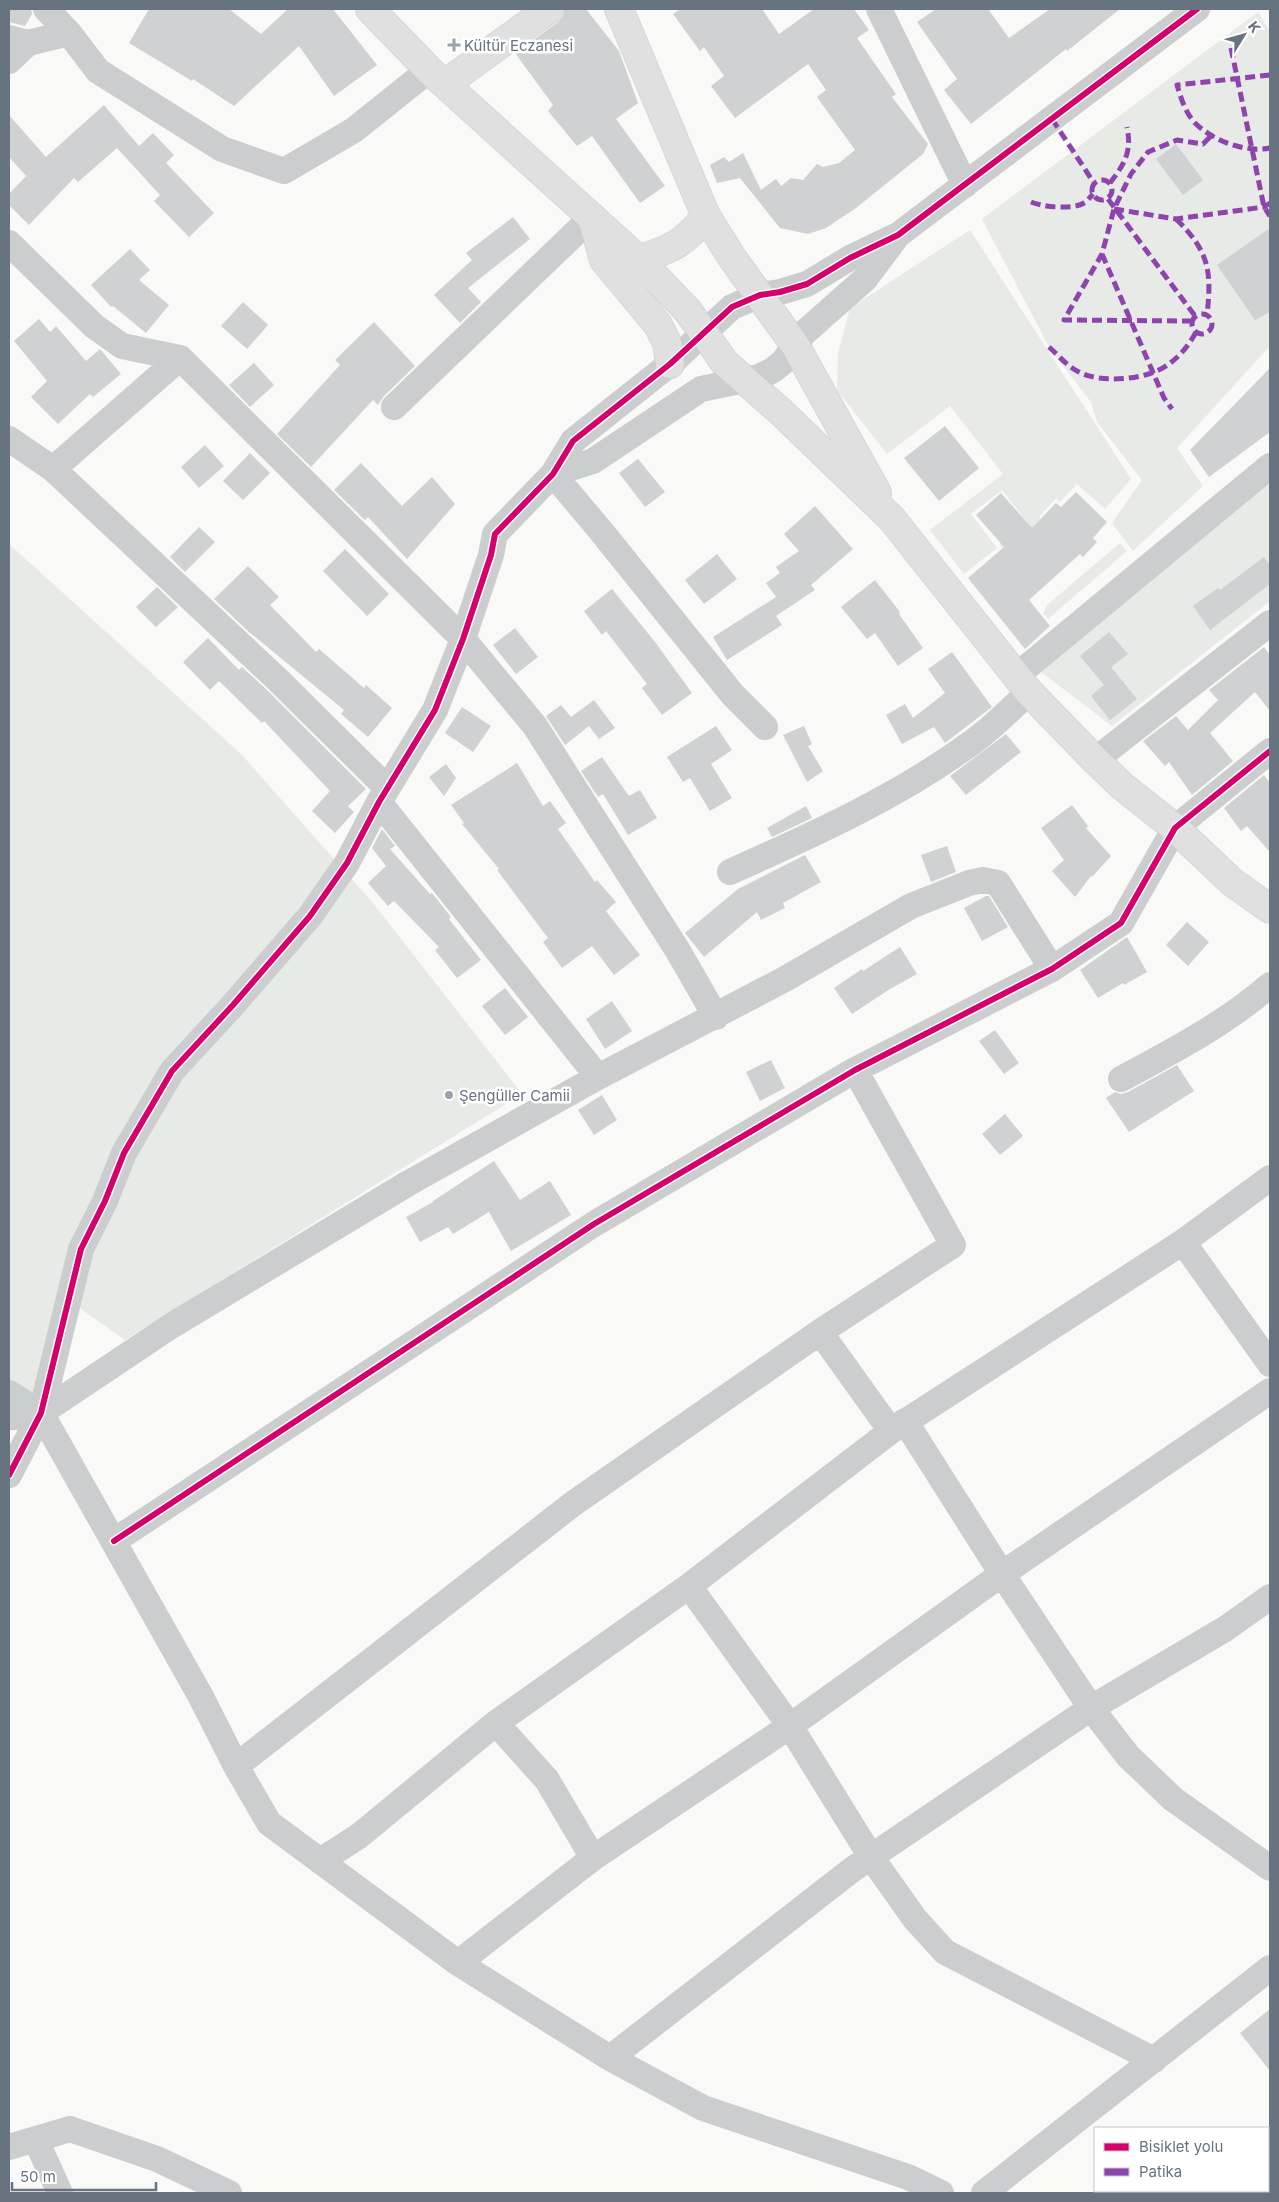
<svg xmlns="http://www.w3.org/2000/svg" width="1279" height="2202" font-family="Inter,sans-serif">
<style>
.green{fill:#e7eae6}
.building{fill:#cfd1d2}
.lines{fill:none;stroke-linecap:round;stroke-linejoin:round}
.major-casing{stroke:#d5d6d6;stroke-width:30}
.minor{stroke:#cccdce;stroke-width:26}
.major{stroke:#e0e0e1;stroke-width:28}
.quiet{stroke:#8e44ad;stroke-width:5;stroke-dasharray:10 5;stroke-linecap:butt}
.cycleway-casing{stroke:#fff;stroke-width:9}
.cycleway{stroke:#d6006c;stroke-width:6}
.poi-dot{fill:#9aa3a9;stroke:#fff;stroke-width:2}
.labels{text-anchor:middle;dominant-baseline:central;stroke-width:5;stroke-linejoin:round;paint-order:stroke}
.poi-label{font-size:15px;fill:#67747f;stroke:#fff;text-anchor:start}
</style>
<rect width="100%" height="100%" fill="#f9f9f8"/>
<path class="green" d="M 1258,12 L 1270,32 L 1270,346 L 1177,448 L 1203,486 L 1133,551 L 1112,523 L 1142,480 L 1097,422 L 1091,402 L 1050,349 L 982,219 Z
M 970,230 L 1131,479 L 1105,509 L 1077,484 L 1060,502 L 1056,498 L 1040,516 L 1040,531 L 1015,564 L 999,544 L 1027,522 L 1002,490 L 971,514 L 997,548 L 964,574 L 930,530 L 1003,474 L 950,406 L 887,454 L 837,390 L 838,353 L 850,308 Z
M 1270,471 L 1270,601 L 1112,726 L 1041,672 Z
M 1120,543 L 1127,551 L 1048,619 L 1043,613 L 1047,605 Z
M 9,544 L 241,754 L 373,903 L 522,1094 L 125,1340 L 61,1295 L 36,1400 L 9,1381 Z"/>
<path class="building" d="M 9,9 L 31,9 L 32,14 L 25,26 L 9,22 Z
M 149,9 L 229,9 L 261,34 L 288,9 L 333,9 L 377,65 L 334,96 L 299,46 L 234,106 L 193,79 L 192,81 L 129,43 Z
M 564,9 L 586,9 L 619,51 L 638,103 L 616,119 L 665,186 L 640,203 L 592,136 L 577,146 L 548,111 L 553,105 L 515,53 L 558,22 L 563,16 Z
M 681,9 L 762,9 L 779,34 L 814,9 L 854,9 L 869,30 L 857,38 L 896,94 L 892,97 L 928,144 L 923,154 L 856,208 L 826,228 L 808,234 L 780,228 L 740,178 L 717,183 L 710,165 L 724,157 L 729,162 L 743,153 L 761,190 L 776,179 L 781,186 L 791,178 L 803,180 L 817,164 L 823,167 L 839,163 L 855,150 L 817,97 L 826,90 L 808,64 L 735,118 L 711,86 L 724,76 L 704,47 L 700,51 L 673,14 Z
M 936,9 L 988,9 L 1009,38 L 1050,9 L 1120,9 L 1067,51 L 1066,49 L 971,124 L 944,90 L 957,79 L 917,22 Z
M 104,105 L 139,146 L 153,133 L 174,155 L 166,163 L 214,213 L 189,237 L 154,201 L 160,195 L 117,148 L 78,182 L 74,178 L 29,225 L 9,205 L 9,194 L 26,176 L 9,157 L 9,115 L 46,157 Z
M 1176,144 L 1203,180 L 1183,195 L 1156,159 Z
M 513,217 L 530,239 L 468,288 L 481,302 L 460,323 L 434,295 L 472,260 L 466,253 Z
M 1270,228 L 1270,312 L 1255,320 L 1217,265 Z
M 130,249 L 150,270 L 139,280 L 169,305 L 146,333 L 113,306 L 111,307 L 91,285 Z
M 243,302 L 268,325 L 247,349 L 221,326 Z
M 39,319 L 50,332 L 56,326 L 86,361 L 100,349 L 121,374 L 93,397 L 90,394 L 58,424 L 31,397 L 47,381 L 14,341 Z
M 374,322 L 415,366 L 384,396 L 378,405 L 373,400 L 311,467 L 277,434 L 340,365 L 335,360 Z
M 254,363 L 274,385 L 250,407 L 229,385 Z
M 1270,368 L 1270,432 L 1209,477 L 1190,450 Z
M 945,426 L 979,468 L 939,501 L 904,458 Z
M 205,445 L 224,466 L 199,488 L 181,467 Z
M 250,453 L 270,473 L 243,500 L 223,481 Z
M 638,459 L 665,492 L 645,507 L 619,473 Z
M 361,463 L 402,506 L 432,477 L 455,504 L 407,559 L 368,517 L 365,520 L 334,490 Z
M 1076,492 L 1107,522 L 1093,538 L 1097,542 L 1083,557 L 1080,554 L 1029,600 L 1050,626 L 1025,649 L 968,578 L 1004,547 L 976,515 L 1001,493 L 1032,528 L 1056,503 L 1061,507 Z
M 815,506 L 853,549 L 811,585 L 815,590 L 776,616 L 782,625 L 727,660 L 713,637 L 776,597 L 766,583 L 780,573 L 776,567 L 799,551 L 784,534 Z
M 199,527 L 215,542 L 185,572 L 170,557 Z
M 345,549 L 389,594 L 367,616 L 323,571 Z
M 717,554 L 737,579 L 704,604 L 685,580 Z
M 1264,557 L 1270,565 L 1270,584 L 1210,630 L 1193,606 L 1218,588 L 1220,590 Z
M 248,566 L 279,597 L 270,605 L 316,652 L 319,649 L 364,688 L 366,685 L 392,708 L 368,737 L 341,714 L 344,710 L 249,632 L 214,599 Z
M 875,580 L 900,612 L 899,614 L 923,648 L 898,666 L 875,633 L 867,639 L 841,607 Z
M 157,587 L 178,607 L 156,627 L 136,607 Z
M 612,589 L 655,642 L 692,693 L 662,715 L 642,688 L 647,684 L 606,631 L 602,635 L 584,611 Z
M 515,628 L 538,657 L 516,674 L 493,645 Z
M 1109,632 L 1128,654 L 1111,667 L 1137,699 L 1110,720 L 1091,696 L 1104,685 L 1080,656 Z
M 208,638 L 239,670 L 242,667 L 268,691 L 366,789 L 348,806 L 354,812 L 335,833 L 312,811 L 330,791 L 264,721 L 262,723 L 219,681 L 210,690 L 183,662 Z
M 1264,647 L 1270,655 L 1270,711 L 1255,692 L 1210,733 L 1233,761 L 1192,795 L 1169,762 L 1165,766 L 1143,741 L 1176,716 L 1188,730 L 1218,700 L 1209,690 Z
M 952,652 L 992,707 L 945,743 L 934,727 L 902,744 L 886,715 L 905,704 L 913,718 L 945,693 L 928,669 Z
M 594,700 L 615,728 L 599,739 L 589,726 L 565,745 L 546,716 L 561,705 L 571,717 Z
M 462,707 L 491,726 L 473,752 L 445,733 Z
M 716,726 L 732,750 L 711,764 L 732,798 L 710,811 L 690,778 L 683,782 L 667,757 Z
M 804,726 L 812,744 L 808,746 L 823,771 L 807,782 L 783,735 Z
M 1006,734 L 1021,752 L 966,795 L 950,776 Z
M 602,757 L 629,796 L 640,790 L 657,818 L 628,835 L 603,794 L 598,797 L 581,771 Z
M 517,763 L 543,806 L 550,801 L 566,823 L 558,829 L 595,882 L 597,880 L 616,902 L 606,911 L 640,955 L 614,975 L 592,946 L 562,968 L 543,942 L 548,938 L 497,870 L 499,869 L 462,824 L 464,823 L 451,805 Z
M 446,764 L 456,778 L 444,796 L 429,777 Z
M 1264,775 L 1270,783 L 1270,852 L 1247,826 L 1241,831 L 1224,808 Z
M 1072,805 L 1088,826 L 1086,828 L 1111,856 L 1092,877 L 1091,876 L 1075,897 L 1052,871 L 1064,860 L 1041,828 Z
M 806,806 L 812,818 L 772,837 L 767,828 Z
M 382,829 L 395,846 L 390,849 L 430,894 L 432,893 L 451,917 L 449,919 L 481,960 L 457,978 L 435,950 L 439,947 L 394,901 L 388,906 L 368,883 L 386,866 L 372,848 Z
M 947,846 L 956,872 L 931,882 L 921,855 Z
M 805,855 L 821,882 L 783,903 L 785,908 L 761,920 L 757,912 L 704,957 L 685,933 L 738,889 Z
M 986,896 L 989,896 L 1008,927 L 982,941 L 964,908 Z
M 1187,922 L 1209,942 L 1188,966 L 1166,945 Z
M 1127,937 L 1147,972 L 1124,985 L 1123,983 L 1098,998 L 1080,970 Z
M 900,947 L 917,974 L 890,989 L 852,1014 L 834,988 L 862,969 L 863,971 Z
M 505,988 L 528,1017 L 505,1035 L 482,1006 Z
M 612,1001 L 632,1031 L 605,1049 L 586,1019 Z
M 995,1030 L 1019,1063 L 1004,1074 L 979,1041 Z
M 771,1060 L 785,1088 L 760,1101 L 746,1072 Z
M 1177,1065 L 1194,1091 L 1129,1132 L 1106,1098 L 1115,1092 L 1121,1094 L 1128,1092 Z
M 602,1095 L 617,1120 L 594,1135 L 578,1110 Z
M 1005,1114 L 1023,1136 L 1000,1155 L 982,1134 Z
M 494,1161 L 520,1200 L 550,1181 L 571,1215 L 511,1251 L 489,1212 L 453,1234 L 448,1227 L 420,1242 L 406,1217 L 433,1202 L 433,1201 Z
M 1270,2009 L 1270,2071 L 1240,2033 Z"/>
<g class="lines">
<defs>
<path id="major" d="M 370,9 L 429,70 L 639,260 L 688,311 L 725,363 L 780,411 L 892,519 L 1029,692 L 1095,760 L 1122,786 L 1175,828 L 1232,882 L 1270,909
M 619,9 L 706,216 L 733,259 L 795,345 L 877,493
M 445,84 L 549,9
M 592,217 L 604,260 L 658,325 L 667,343 L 670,364
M 639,260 C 672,248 684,244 706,216"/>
</defs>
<use href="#major" class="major-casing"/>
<path class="minor" d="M 46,9 L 69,33
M 879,9 L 965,185
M 9,38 L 28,43 L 69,33 L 98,71 L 222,149 L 284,171 L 354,130 L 429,70
M 9,61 L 28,43
M 9,243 L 94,326 L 122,346 L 180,358 L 463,639 L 535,726 L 678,951 L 716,1017
M 394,407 L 592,217
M 9,439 L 53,469 L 278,680 L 387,788
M 53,469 L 180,358
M 553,474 L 593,461 L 701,389 L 759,377 L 773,370 L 783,362 L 804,333 L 865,279 L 895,239
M 553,474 L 601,531 L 733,695 L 765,727
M 1016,676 L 1270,466
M 1095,760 L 1270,623
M 379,802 L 598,1077
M 730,872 C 817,833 902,795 978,738 C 996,724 1013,707 1029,692
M 1121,1079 C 1173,1051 1225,1024 1270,985
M 1183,1242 L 1270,1364
M 820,1332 L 891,1431
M 9,1393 L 41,1413 L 200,1695 L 236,1766 L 269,1823 L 458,1963 L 610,2058 L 703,2108 L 908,2177 L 941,2193
M 9,1417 L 41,1413 L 171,1326 L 407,1184 L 598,1077 L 785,979 L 911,906 L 969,883 L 983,880 L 998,883 L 1052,969
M 905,1421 L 1002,1574 L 1091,1708 L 1128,1756 L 1173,1799 L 1270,1868
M 9,1475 L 41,1413 L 81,1249 L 105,1201 L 124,1153 L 172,1071 L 233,1005 L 310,916 L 347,863 L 379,802 L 435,710 L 463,639 L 491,555 L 495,534 L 553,474 L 573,441 L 670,364 L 732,307 L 760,295 L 780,292 L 807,284 L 850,258 L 898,235 L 1197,9
M 114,1541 L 594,1224 L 855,1070 L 1052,969 L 1121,923 L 1175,828 L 1270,751
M 689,1586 L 790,1726 L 871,1857 L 915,1919 L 945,1952 L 1154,2060
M 496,1723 L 547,1780 L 593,1858
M 236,1766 L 574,1503 L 820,1332 L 953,1245 L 855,1070
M 320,1861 L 359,1836 L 496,1723 L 689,1586 L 891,1431 L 1183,1242 L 1270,1178
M 458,1963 L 593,1858 L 790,1726 L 1002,1574 L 1270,1391
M 610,2058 L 853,1869 L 1091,1708 L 1225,1629 L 1270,1597
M 36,2140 L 60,2193
M 9,2147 L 70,2129 L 157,2159 L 229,2193
M 984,2193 L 1270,1968"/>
<use href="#major" class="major"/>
<path class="quiet" d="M 1231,48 L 1264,207 L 1270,216
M 1270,75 L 1177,85 C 1181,98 1185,112 1195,123 C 1213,141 1246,153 1270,148
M 1052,119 L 1094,183
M1092 190a10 10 0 1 1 20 0a10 10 0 1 1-20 0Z
M 1110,183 C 1125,163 1132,152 1127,127
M 1108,199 L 1195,316
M 1031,202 C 1043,207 1072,210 1084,203 C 1087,202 1090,197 1093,194
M 1114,209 L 1176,219 L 1264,207 L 1270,203
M 1176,219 C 1209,251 1212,271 1207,315
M 1102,254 L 1164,398 L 1172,409
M1192 324a10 10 0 1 1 20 0a10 10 0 1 1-20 0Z
M 1192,321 L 1064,320 L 1102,254 L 1114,209 L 1131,174 L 1148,152 L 1177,140 L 1203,144 L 1211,136
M 1049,347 C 1058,355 1068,367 1079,372 C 1102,384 1148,380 1169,364 C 1181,355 1189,345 1196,332"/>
<defs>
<path id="cycleway" d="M 9,1475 L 41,1413 L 81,1249 L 105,1201 L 124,1153 L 172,1071 L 233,1005 L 310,916 L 347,863 L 379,802 L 435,710 L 463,639 L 491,555 L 495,534 L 553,474 L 573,441 L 670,364 L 732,307 L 760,295 L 780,292 L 807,284 L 850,258 L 898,235 L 1197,9
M 114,1541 L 594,1224 L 855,1070 L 1052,969 L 1121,923 L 1175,828 L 1270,751"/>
</defs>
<use href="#cycleway" class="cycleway-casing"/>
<use href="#cycleway" class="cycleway"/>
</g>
<g class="poi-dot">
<path d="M451.5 37.5h5v5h5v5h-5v5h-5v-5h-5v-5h5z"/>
<circle cx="449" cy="1095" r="5"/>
</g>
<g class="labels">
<g class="poi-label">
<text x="464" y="45">Kültür Eczanesi</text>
<text x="459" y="1095">Şengüller Camii</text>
</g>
</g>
<rect width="1279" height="2202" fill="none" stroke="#67747f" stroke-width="20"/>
<rect x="1094" y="2127" width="175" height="65" fill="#ffffff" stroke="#c2c7cc"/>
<rect x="1104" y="2143" width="25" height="8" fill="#d6006c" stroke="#c2c7cc"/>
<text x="1139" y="2152" font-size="15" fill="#67747f">Bisiklet yolu</text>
<rect x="1104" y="2168" width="25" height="8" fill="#8e44ad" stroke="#c2c7cc"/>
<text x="1139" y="2177" font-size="15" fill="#67747f">Patika</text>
<g transform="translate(1244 35) rotate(53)" stroke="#ffffff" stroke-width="4" paint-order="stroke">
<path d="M0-4L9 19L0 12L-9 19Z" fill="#67747f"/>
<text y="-8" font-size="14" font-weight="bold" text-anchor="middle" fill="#67747f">K</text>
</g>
<path d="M12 2182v8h144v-8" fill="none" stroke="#67747f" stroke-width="2.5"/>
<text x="20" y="2182" font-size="15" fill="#67747f" stroke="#ffffff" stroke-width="4" paint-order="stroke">50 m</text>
</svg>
